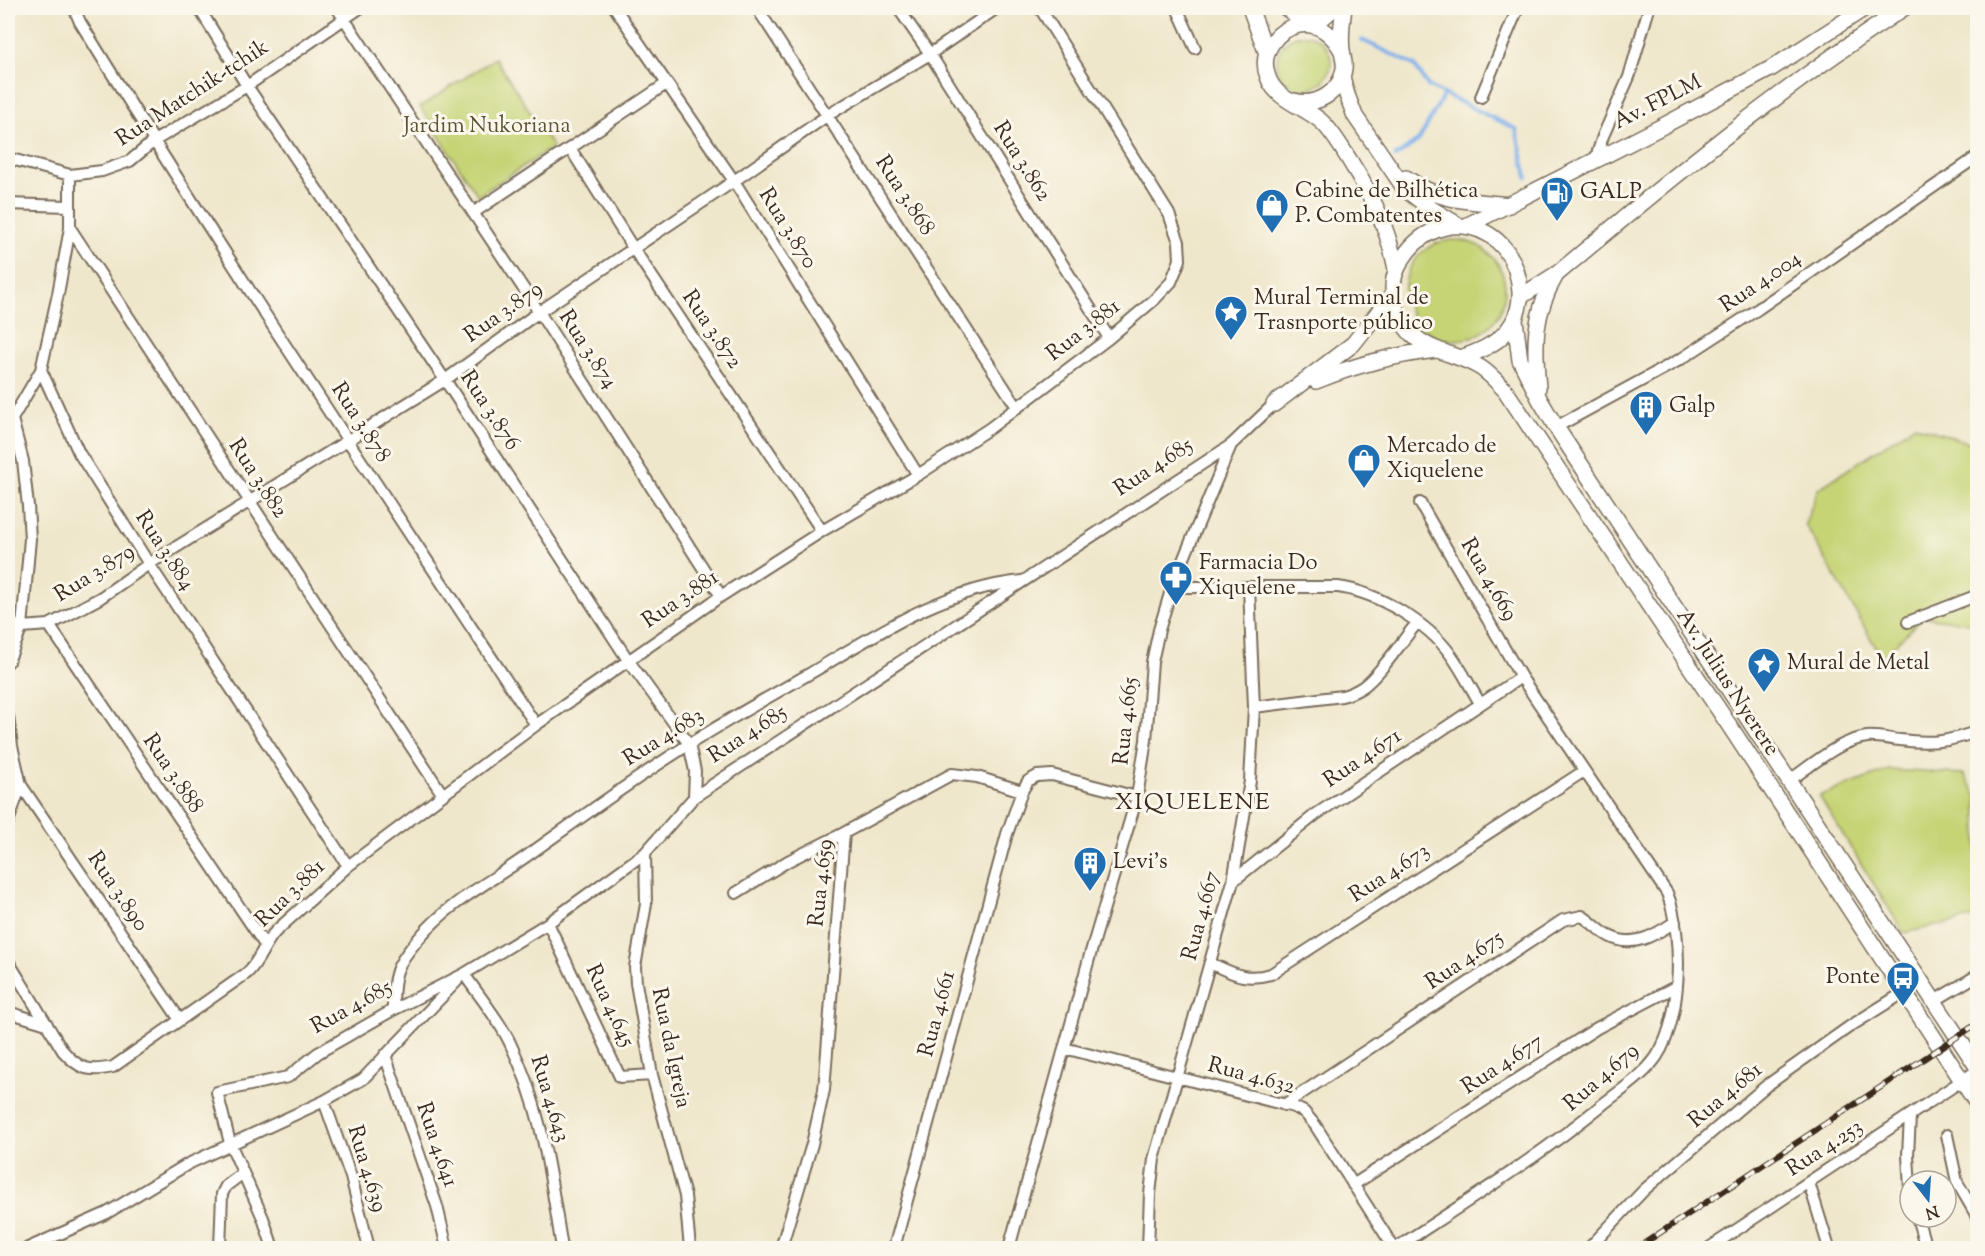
<svg xmlns="http://www.w3.org/2000/svg" width="1985" height="1256" font-family="'Sorts Mill Goudy',serif">
<style>
.green{fill:#c6d476;stroke:#807f4a;stroke-width:1.5}
.lines{fill:none;stroke-linecap:round;stroke-linejoin:round}
.stream{stroke:#7fafea;stroke-width:4}
.street-casing{stroke:#7a6c5b;stroke-width:14}
.secondary-casing{stroke:#7a6c5b;stroke-width:18}
.street{stroke:#fff;stroke-width:10}
.secondary{stroke:#fff;stroke-width:15}
.rail-casing{stroke:#3b2a1e;stroke-width:6}
.rail{stroke:#fbf7ec;stroke-width:4;stroke-dasharray:11;stroke-linecap:butt}
.labels{text-anchor:middle;dominant-baseline:central;stroke-width:6;stroke-linejoin:round;paint-order:stroke}
.street-label{font-size:22px;fill:#3b2a1e;stroke:#fbf7ec}
.park-label{font-size:22px;fill:#5e5434;stroke:#fbf7ec}
.poi-label{font-size:22px;fill:#3b2a1e;stroke:#fbf7ec;text-anchor:start}
.neighbourhood-label{font-size:24px;letter-spacing:1.5px;fill:#3b2a1e;stroke:#fbf7ec}
</style>
<rect width="100%" height="100%" fill="#fbf7ec"/>
<filter id="ink" filterUnits="userSpaceOnUse"><feTurbulence type="fractalNoise" baseFrequency=".0167" numOctaves="2"/><feDisplacementMap in="SourceGraphic" scale="12" xChannelSelector="R" yChannelSelector="G"/><feConvolveMatrix kernelMatrix="1 2 1 2 8 2 1 2 1" color-interpolation-filters="sRGB"/></filter>
<filter id="wash" filterUnits="userSpaceOnUse"><feTurbulence type="fractalNoise" baseFrequency=".008" numOctaves="4" result="noise"/><feDisplacementMap in="SourceGraphic" scale="24" xChannelSelector="R" yChannelSelector="G"/><feGaussianBlur stdDeviation="1.35" result="paint"/><feColorMatrix in="noise" values="0 0 0 0 0 0 0 0 0 0 0 0 0 0 0 0 0 1.4 0 .05"/><feComposite in="paint" operator="in"/></filter>
<g filter="url(#wash)">
<rect width="100%" height="100%" fill="#efe7cb"/>
<path class="green" d="M1277 62a27 27 0 1 1 54 0a27 27 0 1 1-54 0Z
M 495,58 L 553,147 L 478,196 L 420,107 Z
M1405 290a50 50 0 1 1 100 0a50 50 0 1 1-100 0Z
M 1915,425 L 1977,445 L 1977,624 L 1923,617 L 1882,658 L 1805,524 L 1818,489 Z
M 1889,770 L 1964,774 L 1977,797 L 1977,917 L 1904,933 L 1819,796 Z"/>
<g class="lines">
<path class="stream" d="M 1362,40 L 1414,65 L 1429,87 L 1516,129 L 1527,177
M 1395,157 L 1419,140 L 1444,94"/>
</g>
</g>
<g filter="url(#ink)">
<g class="lines">
<defs>
<path id="street" d="M 74,8 L 80,22 C 226,260 382,492 536,725
M 199,8 L 247,86 L 445,380 L 628,660 L 689,744 L 695,771 L 694,797
M 337,8 L 539,312 L 721,596
M 615,8 L 734,181 L 918,475
M 757,8 L 1017,407
M 898,8 L 930,54 L 1109,338
M 1177,8 L 1195,48
M 1481,97 L 1518,8
M 570,148 L 633,248 L 822,531
M 8,158 L 70,175 L 102,171 L 130,161 L 154,141 L 247,86 L 360,8
M 1595,161 L 1603,136 L 1629,77 L 1649,8
M 70,175 L 70,228 L 443,795
M 8,204 L 68,206
M 473,213 L 666,84
M 41,370 L 79,453 L 149,564 L 348,866
M 8,422 L 12,419 L 41,370 L 58,294 L 70,228
M 1556,427 L 1681,359 L 1758,309 L 1978,156
M 1172,587 L 1338,587 C 1377,592 1428,623 1451,655 C 1462,670 1470,687 1480,703
M 1908,622 L 1978,595
M 8,623 L 22,627 L 49,625 L 100,598 L 149,564 L 445,380 L 539,312 L 734,181 L 828,115 L 930,54 L 997,8
M 49,625 L 265,945
M 8,662 L 22,627 L 30,539 L 28,506 L 23,461 L 12,419
M 1254,707 L 1342,696 C 1350,694 1357,691 1364,686 C 1382,672 1401,642 1417,623
M 8,716 L 12,746 L 21,785 L 180,1020
M 1790,780 C 1812,765 1840,740 1867,737 C 1878,736 1889,739 1900,740 C 1931,744 1949,742 1978,731
M 8,822 L 21,785
M 645,853 L 646,904 L 635,967 L 636,983 L 652,1075 L 685,1196 L 690,1248
M 1233,881 L 1315,815 L 1521,677
M 736,893 L 788,861 L 844,833
M 548,923 L 620,1077 L 652,1075
M 8,961 L 63,1051 C 80,1070 89,1072 113,1067 L 247,973 C 260,961 264,943 276,931 L 348,866 L 536,725 L 721,596 L 822,531 L 918,475 L 990,428 L 1109,338 L 1154,300 L 1171,282 L 1180,260 L 1179,242 L 1169,214 L 1040,8
M 1210,963 C 1234,974 1245,981 1271,974 L 1584,771
M 464,974 C 479,996 499,1019 510,1043 C 543,1110 550,1176 562,1248
M 1934,1001 L 1978,975
M 393,1010 C 393,973 395,966 420,937 C 450,901 494,880 531,853 C 583,816 634,779 688,745 C 727,720 769,697 809,674 C 877,634 942,589 1022,581
M 8,1012 L 47,1024
M 1064,1048 L 1294,1107 L 1304,1112 L 1315,1125 L 1394,1248
M 385,1055 L 437,1206 L 447,1248
M 324,1101 L 351,1177 L 369,1248
M 1284,1105 L 1563,920 L 1582,916 C 1592,922 1599,931 1609,936 C 1633,949 1655,935 1675,922
M 1910,1117 L 1908,1155 L 1910,1189
M 1947,1135 L 1957,1182 L 1978,1218
M 1809,1183 L 1829,1248
M 1353,1185 L 1597,1028 L 1677,986
M 1917,1217 L 1926,1248
M 28,1248 L 107,1213 L 188,1164 L 324,1101 L 363,1079 L 457,981
M 220,1248 L 222,1194 L 226,1186 L 243,1173
M 273,1248 L 263,1218 L 230,1143 L 217,1092 L 288,1077 L 318,1053 L 393,1010 L 464,974 L 548,923 L 645,853 L 694,797 L 1231,445 L 1274,404
M 781,1248 L 812,1144 L 824,1090 L 844,833 L 952,774 L 977,777 L 1022,791
M 894,1248 L 1007,834 L 1022,791 L 1028,781 L 1037,776 L 1052,775 L 1137,797
M 1009,1248 L 1090,955 L 1137,797 L 1146,740 L 1152,662 L 1159,630 L 1172,587 L 1231,445
M 1148,1248 L 1150,1194 L 1154,1159 L 1233,881 L 1250,781 L 1254,707 L 1249,587
M 1396,1248 C 1466,1202 1537,1158 1602,1105 C 1618,1092 1638,1080 1651,1064 C 1683,1028 1684,935 1667,893 L 1521,677 L 1420,503
M 1589,1248 L 1644,1190 L 1766,1086 L 1849,1027 L 1903,993
M 1709,1248 L 1978,1070"/>
<path id="secondary" d="M 1250,8 L 1267,54
M 1286,8 L 1308,24
M 1309,24 L 1319,21 L 1334,8
M 1342,51 C 1333,34 1318,22 1299,25 C 1275,30 1259,54 1268,77 C 1276,101 1307,107 1323,123 C 1334,134 1342,148 1350,161 C 1373,198 1387,225 1396,269
M 1342,77 L 1347,95 L 1355,116 L 1405,189 L 1430,208 L 1458,225
M 1294,101 C 1316,107 1340,93 1344,69 C 1345,63 1343,57 1342,50 C 1340,36 1342,22 1344,8
M 1406,178 C 1442,203 1467,200 1509,205
M 1466,226 L 1661,127 L 1772,68 L 1865,8
M 1520,297 L 1558,273 C 1670,179 1782,87 1904,8
M 1515,320 L 1520,360 L 1540,400 L 1556,427 L 1978,1068
M 1461,358 C 1471,354 1481,351 1490,345 C 1509,334 1521,315 1520,292 C 1516,219 1431,200 1398,267 C 1388,286 1394,315 1409,331 C 1428,353 1458,353 1481,368 C 1490,374 1498,383 1505,390 L 1727,722 L 1978,1105
M 1316,381 C 1355,365 1394,355 1436,350
M 1538,388 C 1534,345 1533,314 1556,275
M 1274,404 L 1353,344 L 1393,294"/>
</defs>
<use href="#street" class="street-casing"/>
<use href="#secondary" class="secondary-casing"/>
<use href="#street" class="street"/>
<use href="#secondary" class="secondary"/>
<defs>
<path id="rail" d="M 1637,1248 L 1978,1023"/>
</defs>
<use href="#rail" class="rail-casing"/>
<use href="#rail" class="rail"/>
</g>
</g>
<defs>
<symbol id="fuel-pin" viewBox="-11 -11 22 30"><path d="M0 17L-7.5 6A9.5 9.5 0 1 1 7.5 6Z" fill="#1f6fb2" stroke="#fbf7ec"/><path d="M-5.5-6h7V0h2V4h1.3V-2.5L3-4.5l.8-.8L6-3V5H2.5V1h-1V6h-7ZM-4.2-4.7v3.2H.2V-4.7Z" fill="#fff"/></symbol>
<symbol id="shop-pin" viewBox="-11 -11 22 30"><path d="M0 17L-7.5 6A9.5 9.5 0 1 1 7.5 6Z" fill="#1f6fb2" stroke="#fbf7ec"/><path d="M-5-2.5h2.3a2.7 3.5 0 0 1 5.4 0H5L5.5 6h-11ZM-1.5-2.5h3a1.5 2.3 0 0 0-3 0Z" fill="#fff"/></symbol>
<symbol id="sight-pin" viewBox="-11 -11 22 30"><path d="M0 17L-7.5 6A9.5 9.5 0 1 1 7.5 6Z" fill="#1f6fb2" stroke="#fbf7ec"/><path d="M0-6L1.8-2.2L6-1.7L2.9 1.2L3.7 5.4L0 3.3L-3.7 5.4L-2.9 1.2L-6-1.7L-1.8-2.2Z" fill="#fff"/></symbol>
<symbol id="building-pin" viewBox="-11 -11 22 30"><path d="M0 17L-7.5 6A9.5 9.5 0 1 1 7.5 6Z" fill="#1f6fb2" stroke="#fbf7ec"/><path d="M-4-6H4V6H1V3H-1V6H-4ZM-2.5-4.3h1.7v1.8h-1.7ZM.8-4.3h1.7v1.8H.8ZM-2.5-1h1.7V.8h-1.7ZM.8-1h1.7V.8H.8Z" fill="#fff"/></symbol>
<symbol id="pharmacy-pin" viewBox="-11 -11 22 30"><path d="M0 17L-7.5 6A9.5 9.5 0 1 1 7.5 6Z" fill="#1f6fb2" stroke="#fbf7ec"/><path d="M-2-6h4v4h4v4h-4v4h-4v-4h-4v-4h4Z" fill="#fff"/></symbol>
<symbol id="bus-pin" viewBox="-11 -11 22 30"><path d="M0 17L-7.5 6A9.5 9.5 0 1 1 7.5 6Z" fill="#1f6fb2" stroke="#fbf7ec"/><path d="M-5-6H5V4H4V6H2V4H-2V6H-4V4H-5ZM-3.5-4V0h7V-4ZM-3.5 1.2v1.5H-2V1.2ZM2 1.2v1.5H3.5V1.2Z" fill="#fff"/></symbol>
</defs>
<g fill-rule="evenodd">
<use href="#fuel-pin" x="1538" y="174" width="38" height="52"/>
<use href="#shop-pin" x="1253" y="186" width="38" height="52"/>
<use href="#sight-pin" x="1212" y="293" width="38" height="52"/>
<use href="#building-pin" x="1627" y="388" width="38" height="52"/>
<use href="#shop-pin" x="1345" y="441" width="38" height="52"/>
<use href="#pharmacy-pin" x="1157" y="558" width="38" height="52"/>
<use href="#sight-pin" x="1745" y="645" width="38" height="52"/>
<use href="#building-pin" x="1071" y="844" width="38" height="52"/>
<use href="#bus-pin" x="1884" y="959" width="38" height="52"/>
</g>
<g class="labels">
<g class="street-label">
<text transform="translate(193 94) rotate(-33)">Rua Matchik-tchik</text>
<text transform="translate(1658 103) rotate(-27)">Av. FPLM</text>
<text transform="translate(1021 162) rotate(58)">Rua 3.862</text>
<text transform="translate(904 196) rotate(57)">Rua 3.868</text>
<text transform="translate(787 229) rotate(58)">Rua 3.870</text>
<text transform="translate(1761 283) rotate(-34)">Rua 4.004</text>
<text transform="translate(504 313) rotate(-35)">Rua 3.879</text>
<text transform="translate(711 330) rotate(56)">Rua 3.872</text>
<text transform="translate(1084 331) rotate(-38)">Rua 3.881</text>
<text transform="translate(587 350) rotate(57)">Rua 3.874</text>
<text transform="translate(489 411) rotate(57)">Rua 3.876</text>
<text transform="translate(360 423) rotate(57)">Rua 3.878</text>
<text transform="translate(1154 468) rotate(-33)">Rua 4.685</text>
<text transform="translate(257 479) rotate(57)">Rua 3.882</text>
<text transform="translate(164 551) rotate(57)">Rua 3.884</text>
<text transform="translate(95 574) rotate(-32)">Rua 3.879</text>
<text transform="translate(1488 580) rotate(60)">Rua 4.669</text>
<text transform="translate(681 600) rotate(-34)">Rua 3.881</text>
<text transform="translate(1727 683) rotate(57)">Av. Julius Nyerere</text>
<text transform="translate(1127 721) rotate(-84)">Rua 4.665</text>
<text transform="translate(748 735) rotate(-33)">Rua 4.685</text>
<text transform="translate(664 738) rotate(-32)">Rua 4.683</text>
<text transform="translate(1363 759) rotate(-34)">Rua 4.671</text>
<text transform="translate(172 774) rotate(56)">Rua 3.888</text>
<text transform="translate(1390 874) rotate(-33)">Rua 4.673</text>
<text transform="translate(822 883) rotate(-84)">Rua 4.659</text>
<text transform="translate(117 892) rotate(56)">Rua 3.890</text>
<text transform="translate(291 894) rotate(-44)">Rua 3.881</text>
<text transform="translate(1202 916) rotate(-75)">Rua 4.667</text>
<text transform="translate(1465 961) rotate(-34)">Rua 4.675</text>
<text transform="translate(609 1006) rotate(65)">Rua 4.645</text>
<text transform="translate(352 1008) rotate(-29)">Rua 4.685</text>
<text transform="translate(938 1014) rotate(-75)">Rua 4.661</text>
<text transform="translate(670 1048) rotate(78)">Rua da Igreja</text>
<text transform="translate(1503 1065) rotate(-33)">Rua 4.677</text>
<text transform="translate(1251 1077) rotate(15)">Rua 4.632</text>
<text transform="translate(1602 1078) rotate(-41)">Rua 4.679</text>
<text transform="translate(1726 1096) rotate(-40)">Rua 4.681</text>
<text transform="translate(549 1099) rotate(73)">Rua 4.643</text>
<text transform="translate(436 1145) rotate(71)">Rua 4.641</text>
<text transform="translate(1825 1149) rotate(-33)">Rua 4.253</text>
<text transform="translate(366 1169) rotate(73)">Rua 4.639</text>
</g>
<g class="park-label">
<text x="487" y="127">Jardim Nukoriana</text>
</g>
<g class="poi-label">
<text x="1295" y="192">Cabine de Bilhética<tspan x="1295" dy="25">P. Combatentes</tspan></text>
<text x="1580" y="193">GALP</text>
<text x="1254" y="299">Mural Terminal de<tspan x="1254" dy="25">Trasnporte público</tspan></text>
<text x="1669" y="407">Galp</text>
<text x="1387" y="447">Mercado de<tspan x="1387" dy="25">Xiquelene</tspan></text>
<text x="1199" y="564">Farmacia Do<tspan x="1199" dy="25">Xiquelene</tspan></text>
<text x="1787" y="664">Mural de Metal</text>
<text x="1113" y="863">Levi's</text>
<text x="1880" y="978" text-anchor="end">Ponte</text>
</g>
<g class="neighbourhood-label">
<text x="1193" y="803">XIQUELENE</text>
</g>
</g>
<rect width="1985" height="1256" fill="none" stroke="#fbf7ec" stroke-width="30"/>
<g transform="translate(1928 1199) rotate(163)"><circle r="28" fill="#fbf7ec" stroke="#aea59a" stroke-width="1.5"/>
<path d="M0-4.5L10 22L0 15L-10 22Z" fill="#1f6fb2"/>
<text y="-9" font-size="16" font-weight="bold" text-anchor="middle" fill="#3b2a1e">N</text>
</g>
</svg>
